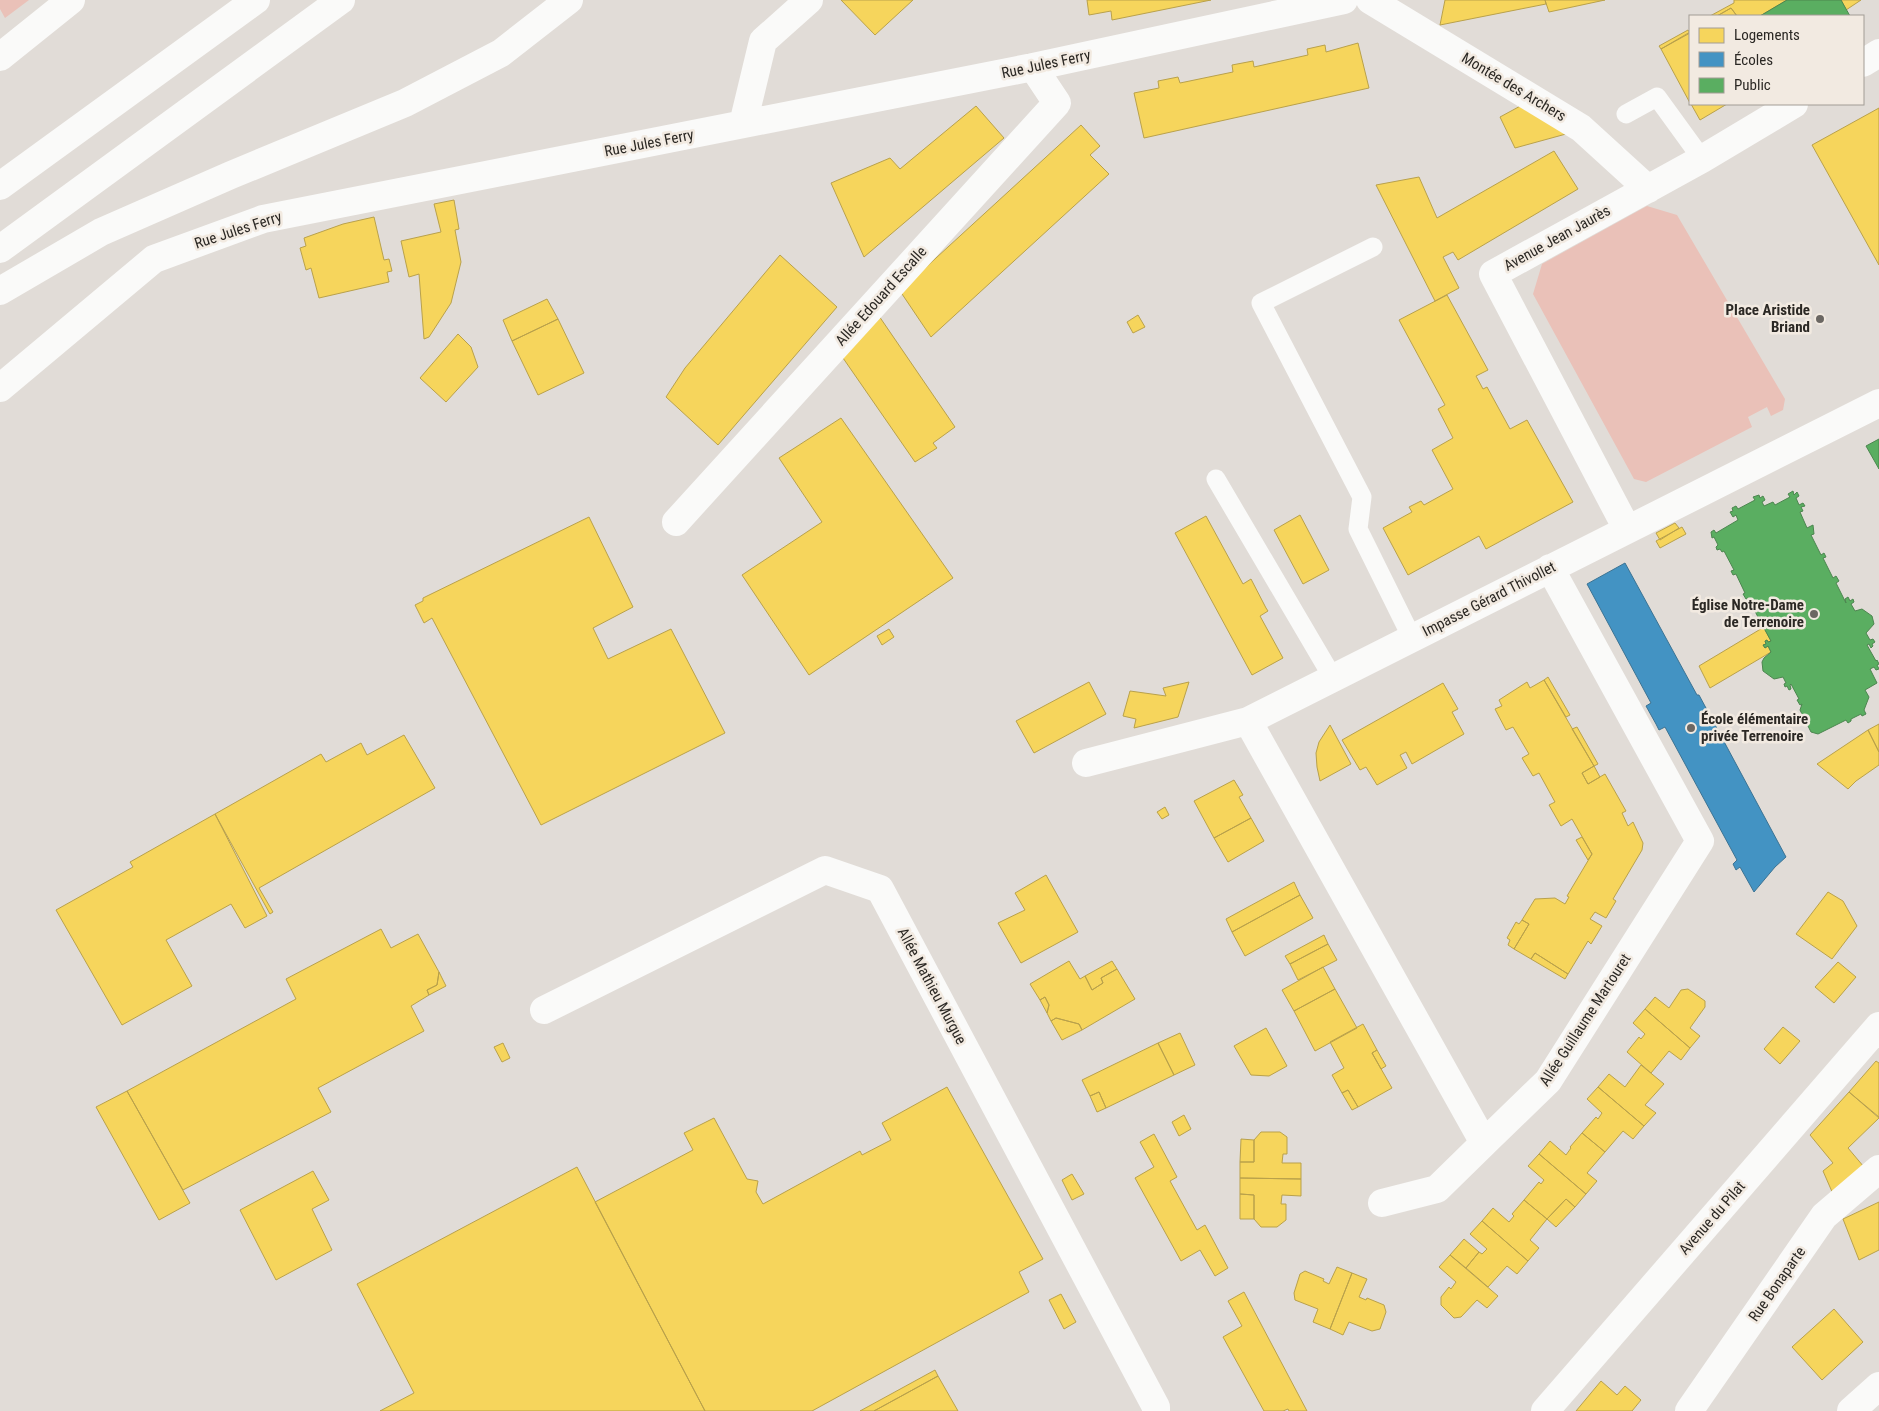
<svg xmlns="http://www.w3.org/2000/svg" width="1879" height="1411" font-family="'Roboto Condensed',sans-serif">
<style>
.green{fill:#eac1b8}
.homes{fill:#f6d55c;stroke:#b9a14b}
.schools{fill:#4393c3;stroke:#3c7393}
.public{fill:#5aae61;stroke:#4c864f}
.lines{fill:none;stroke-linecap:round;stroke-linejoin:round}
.service{stroke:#fafaf9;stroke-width:19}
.minor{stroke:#fafaf9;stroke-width:28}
.secondary{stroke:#fafaf9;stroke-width:28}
.trunk{stroke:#fafaf9;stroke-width:28}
.motorway{stroke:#fafaf9;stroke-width:28}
.poi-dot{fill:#6b6763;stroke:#f2eae1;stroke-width:2}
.labels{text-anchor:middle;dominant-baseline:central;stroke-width:5;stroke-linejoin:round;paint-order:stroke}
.street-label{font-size:15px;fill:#2b2824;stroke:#f2eae1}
.poi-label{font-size:15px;font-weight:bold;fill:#2b2824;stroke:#f2eae1;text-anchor:end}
</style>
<rect width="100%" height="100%" fill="#e1dcd7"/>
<path class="green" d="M 0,0 L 29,0 L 5,18 L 0,9 Z
M 1647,206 L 1677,215 L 1785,399 L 1783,410 L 1771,416 L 1767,407 L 1748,417 L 1752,427 L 1646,482 L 1634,479 L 1533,294 L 1542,264 Z"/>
<path class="homes" d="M 841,0 L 913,0 L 875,35 Z
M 1087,0 L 1211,0 L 1112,20 L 1111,11 L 1089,15 Z
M 1445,0 L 1545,0 L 1546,4 L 1440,25 Z
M 1545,0 L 1605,0 L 1549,12 Z
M 1734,0 L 1787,0 L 1760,16 L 1737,16 L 1731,8 L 1717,16 L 1710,16 L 1734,3 Z
M 1841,0 L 1861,0 L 1846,10 Z
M 1731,8 L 1737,16 L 1717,16 Z
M 1688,30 L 1690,33 L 1661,49 L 1659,46 Z
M 1690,32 L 1690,103 L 1661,49 Z
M 1358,43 L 1369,88 L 1144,138 L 1134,93 L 1159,88 L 1158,81 L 1178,77 L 1180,83 L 1233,72 L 1232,65 L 1253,61 L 1254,67 L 1308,55 L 1307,49 L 1325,45 L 1326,52 Z
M 1524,104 L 1566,134 L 1515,148 L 1500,117 Z
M 1691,104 L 1727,104 L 1700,120 Z
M 976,106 L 1004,138 L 864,257 L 831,183 L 890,158 L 900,169 Z
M 1879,108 L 1879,265 L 1812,145 Z
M 1081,125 L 1100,146 L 1090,155 L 1109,174 L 931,337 L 900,291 Z
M 1554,151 L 1578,189 L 1458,260 L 1453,252 L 1443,257 L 1459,288 L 1435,301 L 1376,185 L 1419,177 L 1437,218 Z
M 454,200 L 459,229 L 455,230 L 461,262 L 451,303 L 429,337 L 424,339 L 419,274 L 409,277 L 401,241 L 441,232 L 434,204 Z
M 374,217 L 384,260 L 389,259 L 392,271 L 387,272 L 389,282 L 319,298 L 311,268 L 306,270 L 300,248 L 306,246 L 304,238 L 343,224 Z
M 780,255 L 837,307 L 718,445 L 666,397 L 685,368 Z
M 1447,295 L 1488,370 L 1476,376 L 1483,389 L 1487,387 L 1510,429 L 1527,420 L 1573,502 L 1486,549 L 1479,536 L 1408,575 L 1383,528 L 1412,512 L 1409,507 L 1421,501 L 1424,505 L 1453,489 L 1432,450 L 1453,438 L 1438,409 L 1445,405 L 1399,320 Z
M 547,299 L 558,319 L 512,341 L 503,320 Z
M 1138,315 L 1145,327 L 1133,333 L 1127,322 Z
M 879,316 L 955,427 L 933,443 L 937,448 L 915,462 L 843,358 Z
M 558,319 L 584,373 L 538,395 L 512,341 Z
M 458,334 L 471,347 L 478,367 L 446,402 L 420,378 Z
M 841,418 L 953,578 L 809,675 L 742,575 L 822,522 L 779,458 Z
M 1300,515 L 1329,570 L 1303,584 L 1274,530 Z
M 1206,516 L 1243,584 L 1251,579 L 1266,608 L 1268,611 L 1260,616 L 1283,658 L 1252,675 L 1175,533 Z
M 589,517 L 633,607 L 593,628 L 608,659 L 671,629 L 725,733 L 541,825 L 432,618 L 424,623 L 415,605 L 423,601 L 423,598 Z
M 1675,523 L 1679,528 L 1660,540 L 1656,533 Z
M 1682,527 L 1686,534 L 1660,548 L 1656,541 Z
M 1764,627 L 1771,641 L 1768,642 L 1767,640 L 1765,641 L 1766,644 L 1763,645 L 1765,648 L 1768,646 L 1771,652 L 1710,688 L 1699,666 Z
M 889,629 L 894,637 L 882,645 L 877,636 Z
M 1548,677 L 1570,715 L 1566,717 L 1544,680 Z
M 1544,680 L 1594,766 L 1582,773 L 1588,784 L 1605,774 L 1626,811 L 1622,813 L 1628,826 L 1633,822 L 1643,843 L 1642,850 L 1613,899 L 1616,901 L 1606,918 L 1595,912 L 1590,919 L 1602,926 L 1591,944 L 1588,941 L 1568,974 L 1535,953 L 1531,959 L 1514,949 L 1529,924 L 1522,920 L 1535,899 L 1555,898 L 1565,904 L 1569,897 L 1567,896 L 1592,854 L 1572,819 L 1561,826 L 1549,805 L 1555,802 L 1539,773 L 1533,776 L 1522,758 L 1529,754 L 1513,727 L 1506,730 L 1495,709 L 1502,706 L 1499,700 L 1527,682 L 1530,688 Z
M 1089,682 L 1106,714 L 1034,753 L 1016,721 Z
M 1189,682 L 1178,717 L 1134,728 L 1136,719 L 1123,716 L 1130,691 L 1166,696 L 1163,688 Z
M 1443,683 L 1458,709 L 1452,712 L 1464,734 L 1412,764 L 1406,752 L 1400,755 L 1407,768 L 1377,785 L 1366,767 L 1360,770 L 1342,740 Z
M 1879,724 L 1879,752 L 1868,730 Z
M 1330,725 L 1351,764 L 1320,781 L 1317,767 L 1316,753 L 1319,742 Z
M 1577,727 L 1598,764 L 1594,766 L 1572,729 Z
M 1868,730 L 1879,752 L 1879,765 L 1856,781 L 1848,789 L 1817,764 Z
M 404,735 L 435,788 L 259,888 L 273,912 L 270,914 L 215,814 L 321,754 L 326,762 L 361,743 L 367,755 Z
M 1594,766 L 1600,777 L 1588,784 L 1582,773 Z
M 1234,780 L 1243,795 L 1239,797 L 1251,818 L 1214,838 L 1194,801 Z
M 1165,807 L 1169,815 L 1162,819 L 1157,812 Z
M 215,814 L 267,916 L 245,928 L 231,904 L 166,940 L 192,986 L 122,1025 L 56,910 L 133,867 L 130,862 Z
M 1251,818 L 1264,841 L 1228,862 L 1214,838 Z
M 1582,837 L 1592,854 L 1588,860 L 1576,840 Z
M 1046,875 L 1078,932 L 1021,963 L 998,923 L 1025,910 L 1015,893 Z
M 1294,882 L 1300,895 L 1232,932 L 1226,919 Z
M 1828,892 L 1843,901 L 1857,926 L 1832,959 L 1796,934 Z
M 1300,895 L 1313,918 L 1245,956 L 1232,932 Z
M 1522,920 L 1529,924 L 1514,949 L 1508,945 L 1510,940 L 1507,938 L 1516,922 L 1519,924 Z
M 381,929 L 391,948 L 418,934 L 439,972 L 437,985 L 427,990 L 429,995 L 411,1006 L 424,1031 L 318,1088 L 331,1112 L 183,1190 L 127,1091 L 296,999 L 286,979 Z
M 1324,935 L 1328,944 L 1290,964 L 1285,956 Z
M 1328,944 L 1337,960 L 1298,980 L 1290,964 Z
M 1535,953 L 1568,974 L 1565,979 L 1531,959 Z
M 1069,961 L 1080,979 L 1085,976 L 1092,990 L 1103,983 L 1101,978 L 1117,969 L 1135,999 L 1082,1030 L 1079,1024 L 1056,1018 L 1051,1021 L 1047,1013 L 1049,1005 L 1045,997 L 1040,1000 L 1030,984 Z
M 1112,961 L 1117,969 L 1101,978 L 1103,983 L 1092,990 L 1085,976 Z
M 1838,962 L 1856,977 L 1834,1003 L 1815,987 Z
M 1323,967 L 1335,989 L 1294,1011 L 1282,990 Z
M 439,972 L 446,986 L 429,995 L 427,990 L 437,985 Z
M 1335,989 L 1357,1028 L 1315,1051 L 1294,1011 Z
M 1688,989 L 1705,1001 L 1705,1007 L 1690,1028 L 1700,1036 L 1690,1048 L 1645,1009 L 1655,997 L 1669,1008 L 1681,990 Z
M 1045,997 L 1049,1005 L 1047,1013 L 1040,1000 Z
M 1645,1009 L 1690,1048 L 1681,1060 L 1669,1051 L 1651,1073 L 1627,1052 L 1639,1037 L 1641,1039 L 1645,1034 L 1633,1023 Z
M 1056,1018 L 1079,1024 L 1082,1030 L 1062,1040 L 1051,1021 Z
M 1363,1024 L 1377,1050 L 1372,1053 L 1392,1088 L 1358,1107 L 1348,1090 L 1342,1093 L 1332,1075 L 1344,1068 L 1330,1042 Z
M 1783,1027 L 1800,1041 L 1780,1064 L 1764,1049 Z
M 1266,1028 L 1287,1066 L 1269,1076 L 1251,1075 L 1234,1046 Z
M 1180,1033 L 1195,1065 L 1174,1075 L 1158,1043 Z
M 503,1043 L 510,1058 L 502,1062 L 494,1047 Z
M 1158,1043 L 1174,1075 L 1106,1108 L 1099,1092 L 1090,1096 L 1082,1080 Z
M 1377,1050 L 1386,1066 L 1381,1069 L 1372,1053 Z
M 1876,1061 L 1879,1063 L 1879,1117 L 1849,1092 Z
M 1641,1065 L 1664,1084 L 1645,1105 L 1656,1113 L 1644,1126 L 1598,1087 L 1609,1074 L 1625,1087 Z
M 947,1087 L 1043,1259 L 1019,1272 L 1029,1292 L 812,1411 L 705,1411 L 595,1202 L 693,1150 L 684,1133 L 714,1118 L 747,1179 L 758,1181 L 756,1192 L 763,1204 L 860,1151 L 862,1155 L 891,1140 L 882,1123 Z
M 1598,1087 L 1644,1126 L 1633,1139 L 1623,1131 L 1605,1152 L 1582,1133 L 1596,1117 L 1598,1119 L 1602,1113 L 1587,1099 Z
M 1348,1090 L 1358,1107 L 1352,1110 L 1342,1093 Z
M 127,1091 L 190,1203 L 159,1220 L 96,1107 Z
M 1099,1092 L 1106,1108 L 1097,1112 L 1090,1096 Z
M 1849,1092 L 1879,1118 L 1848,1148 L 1864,1167 L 1833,1194 L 1823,1171 L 1833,1163 L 1810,1135 Z
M 1184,1115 L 1191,1129 L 1179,1136 L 1172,1122 Z
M 1261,1132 L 1280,1132 L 1287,1137 L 1287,1154 L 1283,1154 L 1282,1163 L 1301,1163 L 1301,1179 L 1240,1178 L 1240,1162 L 1254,1162 L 1254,1140 Z
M 1582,1133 L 1605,1152 L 1587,1173 L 1597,1181 L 1586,1194 L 1539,1154 L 1550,1141 L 1566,1155 L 1571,1148 L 1570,1147 Z
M 1154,1134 L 1177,1177 L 1170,1181 L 1197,1230 L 1205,1225 L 1228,1268 L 1215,1276 L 1200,1250 L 1181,1261 L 1135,1178 L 1154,1167 L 1140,1142 Z
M 1241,1139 L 1254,1140 L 1254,1162 L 1240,1162 Z
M 1539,1154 L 1586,1194 L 1575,1207 L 1566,1199 L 1547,1219 L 1524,1200 L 1539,1182 L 1541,1184 L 1544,1180 L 1528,1166 Z
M 577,1167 L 705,1411 L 380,1411 L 414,1393 L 357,1284 Z
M 313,1171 L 329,1200 L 312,1209 L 332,1250 L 276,1280 L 240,1210 Z
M 1072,1174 L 1084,1194 L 1072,1200 L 1062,1180 Z
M 1240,1178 L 1301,1179 L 1301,1196 L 1282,1195 L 1281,1204 L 1286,1204 L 1286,1220 L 1277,1227 L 1261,1227 L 1254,1219 L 1254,1195 L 1240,1194 Z
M 1240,1194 L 1254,1195 L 1254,1219 L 1240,1219 Z
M 1566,1199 L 1575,1207 L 1556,1227 L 1547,1219 Z
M 1524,1200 L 1547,1219 L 1530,1240 L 1539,1248 L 1528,1261 L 1482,1221 L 1493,1208 L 1509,1222 L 1514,1216 L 1512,1214 Z
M 1879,1202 L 1879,1250 L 1859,1260 L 1843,1219 Z
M 1482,1221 L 1528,1261 L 1517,1274 L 1507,1266 L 1488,1287 L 1466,1268 L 1479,1252 L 1482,1254 L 1487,1249 L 1470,1234 Z
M 1464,1239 L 1479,1252 L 1466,1268 L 1450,1255 Z
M 1450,1255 L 1498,1296 L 1487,1308 L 1477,1300 L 1461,1317 L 1454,1318 L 1441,1305 L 1441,1297 L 1449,1287 L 1451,1289 L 1456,1282 L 1439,1267 Z
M 1337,1267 L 1352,1273 L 1330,1329 L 1313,1322 L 1318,1309 L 1295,1300 L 1294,1293 L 1300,1274 L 1305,1271 L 1324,1279 L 1323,1281 L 1329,1284 Z
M 1352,1273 L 1367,1279 L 1359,1297 L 1366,1300 L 1367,1298 L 1384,1305 L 1386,1312 L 1380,1329 L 1372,1331 L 1349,1322 L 1343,1335 L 1330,1329 Z
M 1244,1292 L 1307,1411 L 1289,1411 L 1288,1409 L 1283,1411 L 1264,1411 L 1223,1337 L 1242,1326 L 1228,1301 Z
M 1061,1294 L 1076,1322 L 1064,1329 L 1049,1300 Z
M 1834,1309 L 1863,1342 L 1822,1380 L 1792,1347 Z
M 935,1370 L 938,1376 L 874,1411 L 860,1411 Z
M 938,1376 L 958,1411 L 874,1411 Z
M 1601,1381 L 1617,1395 L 1625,1386 L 1641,1400 L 1632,1411 L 1576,1411 Z"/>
<path class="schools" d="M 1625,563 L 1697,695 L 1699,695 L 1786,857 L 1775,867 L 1754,892 L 1740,867 L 1736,870 L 1733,864 L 1737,860 L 1665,727 L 1659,730 L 1656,724 L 1646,706 L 1651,703 L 1587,584 Z"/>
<path class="public" d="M 1787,0 L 1841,0 L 1850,16 L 1760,16 Z
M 1879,439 L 1879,469 L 1866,446 Z
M 1793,491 L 1794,495 L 1797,492 L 1799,496 L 1796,498 L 1799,505 L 1803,503 L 1805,506 L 1801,507 L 1803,511 L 1800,512 L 1807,528 L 1813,525 L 1814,534 L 1811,535 L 1821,555 L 1824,553 L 1826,557 L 1823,558 L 1833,578 L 1836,576 L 1839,581 L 1836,583 L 1846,603 L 1845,599 L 1848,597 L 1850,601 L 1853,599 L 1854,602 L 1851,604 L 1855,611 L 1862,609 L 1872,616 L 1874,624 L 1866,633 L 1870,640 L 1873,639 L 1875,642 L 1872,644 L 1873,646 L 1871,648 L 1869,644 L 1867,645 L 1876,661 L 1877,660 L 1879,664 L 1877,665 L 1879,669 L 1876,670 L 1874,667 L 1870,669 L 1877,683 L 1865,690 L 1869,697 L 1864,710 L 1866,714 L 1862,716 L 1861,714 L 1851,719 L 1851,721 L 1848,723 L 1846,720 L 1818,734 L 1811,732 L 1800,710 L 1802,704 L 1800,705 L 1797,700 L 1799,699 L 1791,684 L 1790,685 L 1791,689 L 1789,690 L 1787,686 L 1785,687 L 1784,684 L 1786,683 L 1783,677 L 1774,679 L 1763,671 L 1762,662 L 1764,658 L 1771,652 L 1768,646 L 1765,648 L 1763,645 L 1766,644 L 1765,641 L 1767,640 L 1768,642 L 1771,641 L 1760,621 L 1758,622 L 1756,618 L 1758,617 L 1748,598 L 1746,599 L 1743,594 L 1745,593 L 1736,574 L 1733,575 L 1731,571 L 1734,570 L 1724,551 L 1722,552 L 1720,549 L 1717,550 L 1716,547 L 1718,545 L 1714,537 L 1712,538 L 1711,532 L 1714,530 L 1716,533 L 1738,520 L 1736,515 L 1733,517 L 1730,512 L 1733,511 L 1732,508 L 1736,506 L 1738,509 L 1755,500 L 1753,497 L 1759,495 L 1760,498 L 1763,496 L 1765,500 L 1762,502 L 1764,506 L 1773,502 L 1775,505 L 1790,497 L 1788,494 Z"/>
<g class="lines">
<path class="service" d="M 1626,114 L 1657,97 L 1702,159
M 1373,247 L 1261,303 L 1362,497 L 1358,529 L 1412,638
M 1216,479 L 1333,678"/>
<path class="minor" d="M 1370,0 L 1581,128 L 1648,189
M 0,57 L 71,0
M 1863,63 L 1879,53
M 743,124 L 763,41 L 809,0
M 0,388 L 154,259 L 263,219 L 1033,67 L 1344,0
M 676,522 L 1057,103 L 1033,67
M 1627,529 L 1493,274 L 1702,159 L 1794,104
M 1248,721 L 1484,1143 L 1548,1081 L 1700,841 L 1550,568
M 1086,763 L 1248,721 L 1879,403
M 544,1010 L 825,870 L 880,889 L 1156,1407 L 1156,1411
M 1382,1203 L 1437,1189 L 1484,1143
M 1689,1411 L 1824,1216 L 1879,1169
M 1851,1411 L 1879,1386"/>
<path class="secondary" d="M 1545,1411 L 1879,1026"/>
<path class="trunk" d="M 0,186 L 256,0
M 0,249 L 341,0"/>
<path class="motorway" d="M 0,291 L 101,232 L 231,175 L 405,103 L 501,53 L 569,0"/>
</g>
<g class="poi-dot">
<circle cx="1820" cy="319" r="5"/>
<circle cx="1814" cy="614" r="5"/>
<circle cx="1691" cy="728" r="5"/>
</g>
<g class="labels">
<g class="street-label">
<text transform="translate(1046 64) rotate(-12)">Rue Jules Ferry</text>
<text transform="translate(1514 87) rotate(31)">Montée des Archers</text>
<text transform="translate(649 143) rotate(-11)">Rue Jules Ferry</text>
<text transform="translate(238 230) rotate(-18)">Rue Jules Ferry</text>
<text transform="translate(1557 238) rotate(-29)">Avenue Jean Jaurès</text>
<text transform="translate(881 296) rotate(-48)">Allée Edouard Escalle</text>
<text transform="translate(1489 599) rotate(-27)">Impasse Gérard Thivollet</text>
<text transform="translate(932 986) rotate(62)">Allée Mathieu Murgue</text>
<text transform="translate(1585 1020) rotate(-57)">Allée Guillaume Martouret</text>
<text transform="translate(1712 1218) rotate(-49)">Avenue du Pilat</text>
<text transform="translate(1777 1284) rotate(-55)">Rue Bonaparte</text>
</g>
<g class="poi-label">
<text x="1810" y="310">Place Aristide<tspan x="1810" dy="17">Briand</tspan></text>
<text x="1804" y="605">Église Notre-Dame<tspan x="1804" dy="17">de Terrenoire</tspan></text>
<text x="1701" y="719" text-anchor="start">École élémentaire<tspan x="1701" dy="17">privée Terrenoire</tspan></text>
</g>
</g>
<rect x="1689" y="15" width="175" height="90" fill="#f2eae1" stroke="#a29c95"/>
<rect x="1699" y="28" width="25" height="15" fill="#f6d55c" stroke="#a29c95"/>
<text x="1734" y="40" font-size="15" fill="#2b2824">Logements</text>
<rect x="1699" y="52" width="25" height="15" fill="#4393c3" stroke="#a29c95"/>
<text x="1734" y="65" font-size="15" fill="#2b2824">Écoles</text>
<rect x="1699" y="78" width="25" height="15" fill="#5aae61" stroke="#a29c95"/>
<text x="1734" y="90" font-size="15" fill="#2b2824">Public</text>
</svg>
